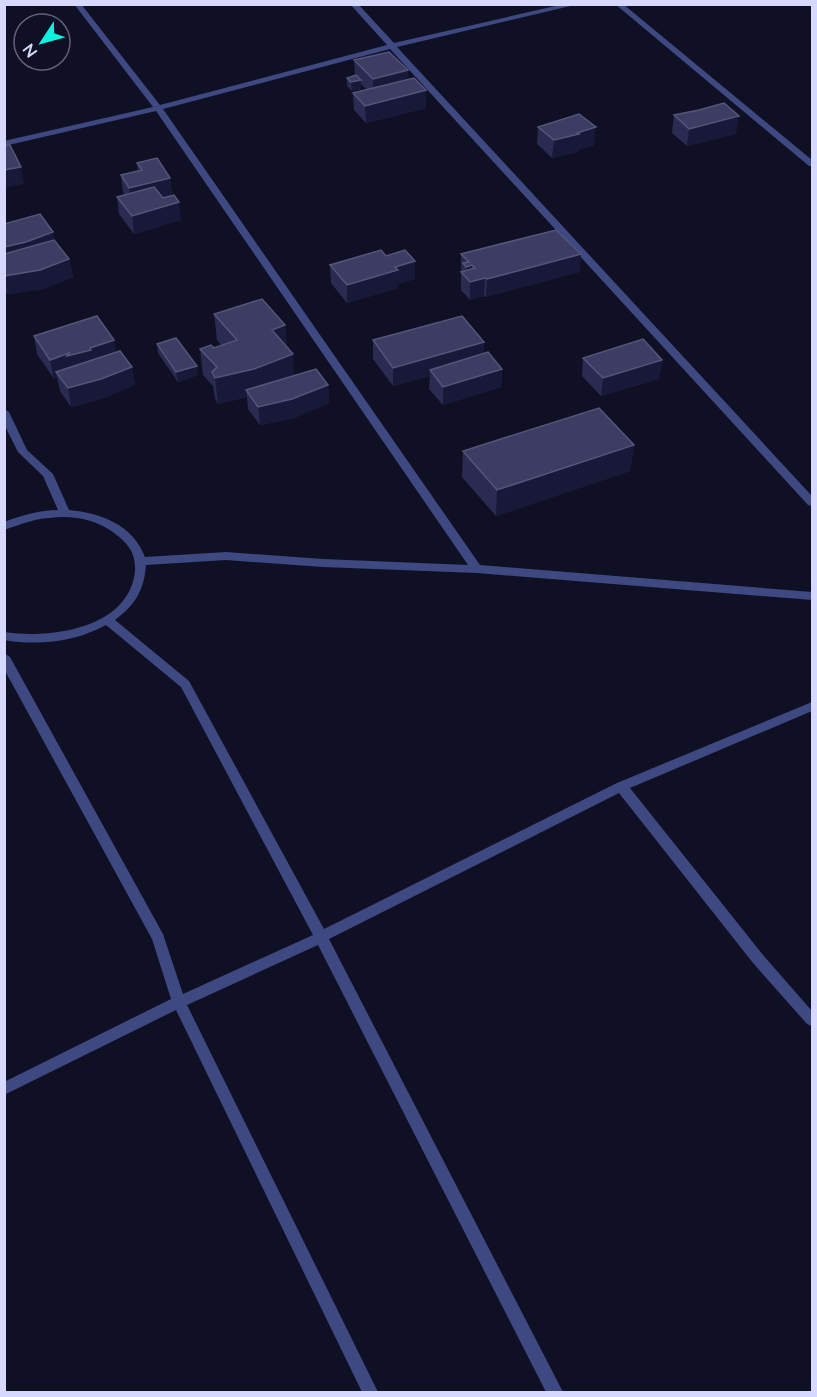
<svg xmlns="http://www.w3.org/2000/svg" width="817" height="1397" font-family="Lato,sans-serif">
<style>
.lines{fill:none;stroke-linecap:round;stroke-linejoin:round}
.minor{fill:#3e4881;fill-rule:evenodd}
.wall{fill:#2b2a51}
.shaded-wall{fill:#181838}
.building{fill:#3d3d63;stroke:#55557c;stroke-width:1.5}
</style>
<rect width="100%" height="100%" fill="#101025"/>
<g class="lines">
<path class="minor" d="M 74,4 L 81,4 L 160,105 L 387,45 L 350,4 L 358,4 L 394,43 L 564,4 L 579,4 L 397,47 L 812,496 L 812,506 L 808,505 L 390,49 L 163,109 L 480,565 L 812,592 L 812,600 L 477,573 L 323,567 L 226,560 L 146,565 C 144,590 136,604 115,620 L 189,681 L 324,929 L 617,783 L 812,702 L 812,711 L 630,788 L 763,955 L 812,1011 L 812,1026 L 807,1024 L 753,963 L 619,793 L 329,939 L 563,1392 L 546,1392 L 318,945 L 187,1005 L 378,1392 L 362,1392 L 176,1010 L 4,1095 L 4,1082 L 171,999 L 152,939 L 4,669 L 4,653 L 10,657 L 163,934 L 183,994 L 313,935 L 181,687 L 106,625 C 75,642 39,646 4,640 L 4,632 C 50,639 129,629 135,571 C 136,553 128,543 114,533 C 95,519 72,515 49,518 C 33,519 19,525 4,530 L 4,522 C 22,515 40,510 58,510 L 43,476 L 18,452 L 4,424 L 4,409 L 9,412 L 27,450 L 53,474 L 69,510 C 101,513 133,525 145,557 L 226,552 L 323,559 L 468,565 L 156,111 L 4,146 L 4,141 L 153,107 Z
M 615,4 L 623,4 L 812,160 L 812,166 L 809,166 Z"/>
</g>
<path class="wall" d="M 354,60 L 408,80 L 426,90 L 426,108 L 366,123 L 354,110 L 353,93 L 367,90 L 361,84 L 361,89 L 352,91 L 347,86 L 347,78 L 355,75 Z
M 674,115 L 736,134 L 687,146 L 672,133 Z
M 538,127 L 594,145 L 578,150 L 578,152 L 552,158 L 537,144 Z
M 137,163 L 170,178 L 172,196 L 163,198 L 181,220 L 134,234 L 119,214 L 117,197 L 125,195 L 123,192 L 121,175 L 138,171 Z
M 4,224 L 55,241 L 69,259 L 73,277 L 43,289 L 8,294 L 4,289 Z
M 461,254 L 581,254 L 579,272 L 486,297 L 484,296 L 470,300 L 461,290 Z
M 386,256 L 415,279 L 398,284 L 398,288 L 347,303 L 331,283 L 330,265 Z
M 214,314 L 285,325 L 287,348 L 294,375 L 328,385 L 329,403 L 294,418 L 260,425 L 248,409 L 247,397 L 218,404 L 215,398 L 213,386 L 203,375 L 200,349 L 214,348 L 222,346 L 217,340 Z
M 34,336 L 116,353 L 132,367 L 135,385 L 104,398 L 71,407 L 60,391 L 57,377 L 54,379 L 37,354 Z
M 373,340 L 484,342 L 483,354 L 502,369 L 501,387 L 443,405 L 429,389 L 430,376 L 393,386 L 373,359 Z
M 157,344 L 198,375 L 178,382 L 158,353 Z
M 583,358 L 662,360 L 659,379 L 601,396 L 582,376 Z
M 634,445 L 630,471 L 496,516 L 462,477 L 463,451 Z"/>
<path class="shaded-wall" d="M 408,70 L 408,87 L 373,96 L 373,79 Z
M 361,80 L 361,89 L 352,91 L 351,82 Z
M 426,90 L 426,108 L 366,123 L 365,106 Z
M 739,116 L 736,134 L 687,146 L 689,129 Z
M 596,127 L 594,145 L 578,150 L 578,152 L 552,158 L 554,140 Z
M 21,167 L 24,184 L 4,188 L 4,170 Z
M 170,178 L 172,196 L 131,206 L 129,188 Z
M 179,202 L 181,220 L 134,234 L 132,216 Z
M 53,232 L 56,250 L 4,266 L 4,247 Z
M 581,254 L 579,272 L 486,297 L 487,279 Z
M 69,259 L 73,277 L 43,289 L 8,294 L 4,276 Z
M 415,261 L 415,279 L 398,284 L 398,288 L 347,303 L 347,285 Z
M 472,265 L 472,282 L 485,278 L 484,296 L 470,300 L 470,282 L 466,277 L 466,267 Z
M 285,325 L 287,351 L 272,330 Z
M 114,340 L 117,358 L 56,372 L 57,377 L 54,379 L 50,360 L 69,353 L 90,348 Z
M 484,342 L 483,361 L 430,370 L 430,376 L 393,386 L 393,368 Z
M 293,354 L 294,380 L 246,390 L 247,397 L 218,404 L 215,378 Z
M 662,360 L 659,379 L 601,396 L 603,378 Z
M 197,366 L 198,375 L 178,382 L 176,372 Z
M 132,367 L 135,385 L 104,398 L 71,407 L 68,388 Z
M 502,369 L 501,387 L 443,405 L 443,387 Z
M 328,385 L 329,403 L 294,418 L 260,425 L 258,407 Z
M 634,445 L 630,471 L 496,516 L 497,490 Z"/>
<path class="building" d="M 389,52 L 408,70 L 373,79 L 354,60 Z
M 356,75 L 361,80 L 351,82 L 347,78 Z
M 414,78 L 426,90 L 365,106 L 353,93 Z
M 724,103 L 739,116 L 689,129 L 674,115 L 699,110 Z
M 579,114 L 596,127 L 577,133 L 579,134 L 554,140 L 538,127 Z
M 10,145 L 21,167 L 4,170 L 4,146 Z
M 157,158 L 170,178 L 129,188 L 121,175 L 142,170 L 137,163 Z
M 154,187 L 163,198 L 174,195 L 179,202 L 132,216 L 117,197 Z
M 40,214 L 53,232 L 26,242 L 4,247 L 4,224 Z
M 556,230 L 581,254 L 487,279 L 485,278 L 470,282 L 461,272 L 475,268 L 472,265 L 466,267 L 463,263 L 469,262 L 461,254 Z
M 54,240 L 69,259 L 40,270 L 4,276 L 4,254 Z
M 381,250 L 386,256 L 405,250 L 415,261 L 395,267 L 398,270 L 347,285 L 330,265 Z
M 262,299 L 285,325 L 272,330 L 293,354 L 254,369 L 215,378 L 212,372 L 217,367 L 200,349 L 211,345 L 214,348 L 237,340 L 214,314 Z
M 97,316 L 114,340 L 90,348 L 91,350 L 67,356 L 69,353 L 50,360 L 34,336 Z
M 462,316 L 484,342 L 393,368 L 373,340 Z
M 176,338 L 197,366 L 176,372 L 157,344 Z
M 643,339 L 662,360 L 603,378 L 583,358 Z
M 120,351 L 132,367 L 101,379 L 68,388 L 56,372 Z
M 488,352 L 502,369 L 443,387 L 430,370 Z
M 316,369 L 328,385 L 292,399 L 258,407 L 246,390 Z
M 599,408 L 634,445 L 497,490 L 463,451 Z"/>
<rect width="817" height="1397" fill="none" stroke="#d6d9fd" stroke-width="12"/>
<g transform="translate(42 42) rotate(234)"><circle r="28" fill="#101025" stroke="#5f607b" stroke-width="1.5"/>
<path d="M0-4.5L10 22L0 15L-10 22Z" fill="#0ef1de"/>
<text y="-9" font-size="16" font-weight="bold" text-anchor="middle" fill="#d6d9fd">N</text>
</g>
</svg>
